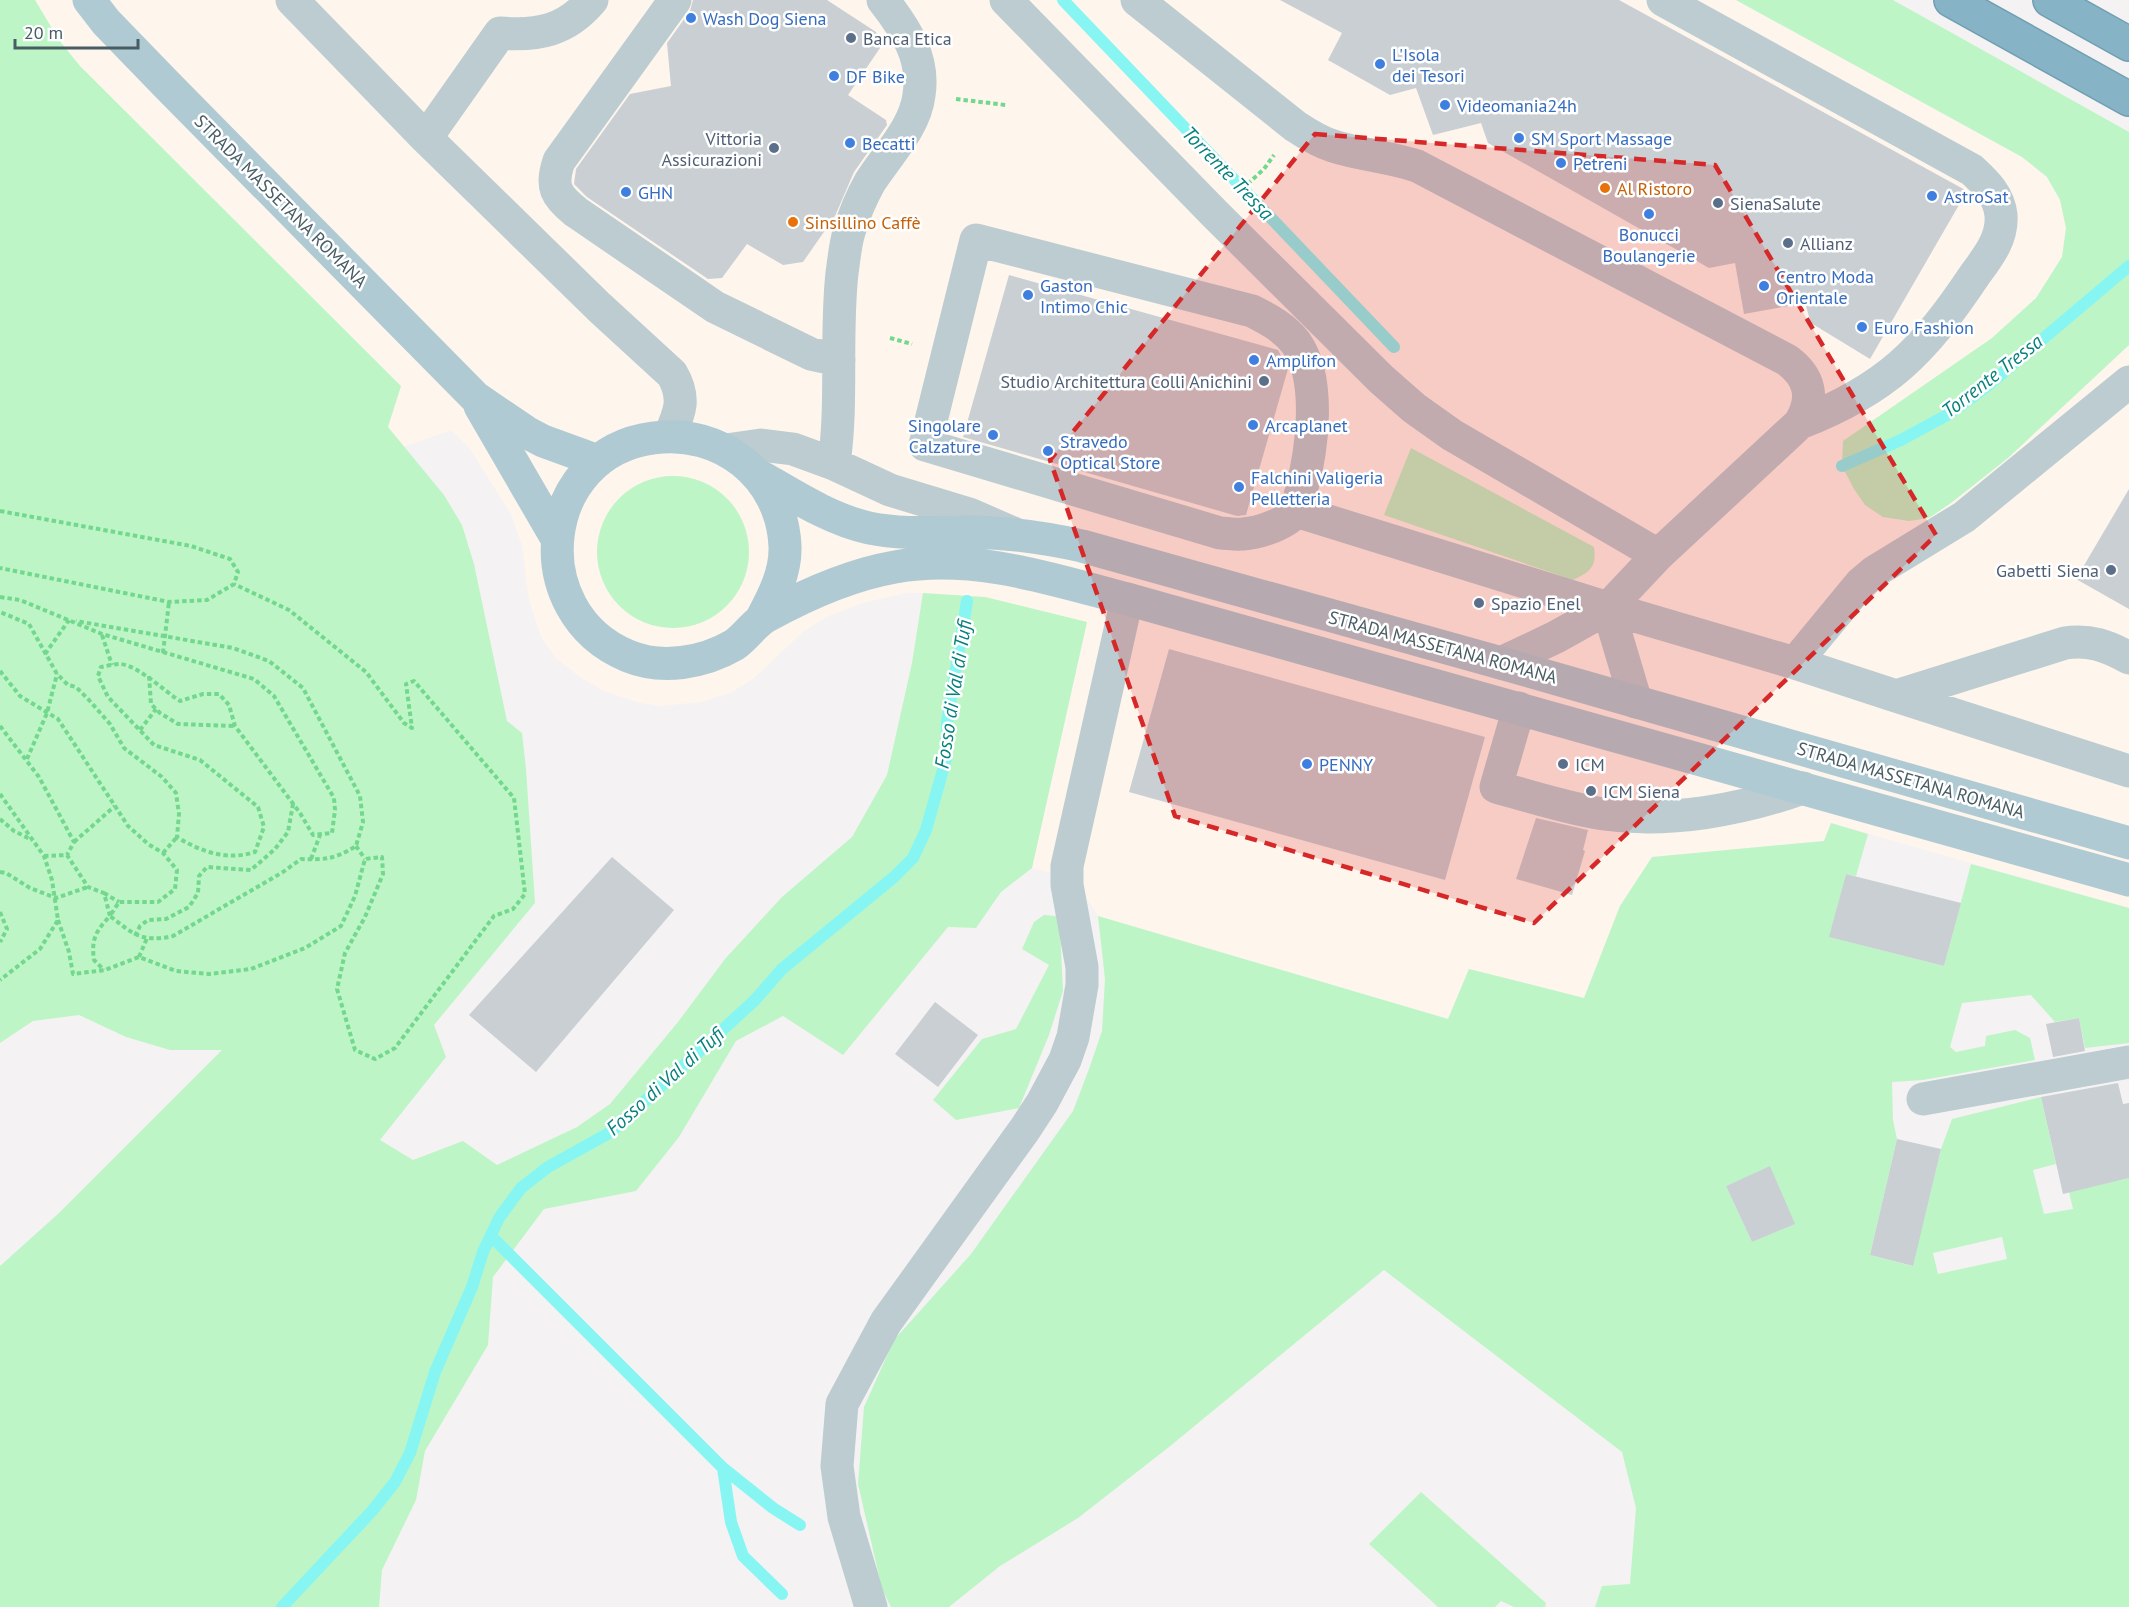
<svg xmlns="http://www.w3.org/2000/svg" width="2129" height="1607" font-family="'PT Sans',sans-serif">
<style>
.commercial{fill:#fef5ed}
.green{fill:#bef5c6;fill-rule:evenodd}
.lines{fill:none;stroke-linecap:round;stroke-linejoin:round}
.stream{stroke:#87f6f3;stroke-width:12}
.building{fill:#c9cfd2}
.highway-casing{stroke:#719fb2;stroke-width:36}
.path{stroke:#72d88d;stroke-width:4;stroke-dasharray:4.5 3;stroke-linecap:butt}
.minor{stroke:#bcccd0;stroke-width:33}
.major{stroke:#b0cad3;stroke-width:33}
.highway{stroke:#86b4c6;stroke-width:33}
.marked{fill:#d62828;fill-opacity:0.2;stroke:#d62828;stroke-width:4.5;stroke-dasharray:12 8;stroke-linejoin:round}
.shop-dot{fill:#3f7fe0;stroke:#fff;stroke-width:2}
.service-dot{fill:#5c6f8a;stroke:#fff;stroke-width:2}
.food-dot{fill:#e8710a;stroke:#fff;stroke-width:2}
.labels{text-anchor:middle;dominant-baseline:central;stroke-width:5;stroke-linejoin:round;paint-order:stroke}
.shop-label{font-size:18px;fill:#366cbe;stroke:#fff;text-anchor:start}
.service-label{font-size:18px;fill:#4e5e75;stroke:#fff;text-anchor:start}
.food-label{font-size:18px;fill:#c56008;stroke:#fff;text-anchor:start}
.street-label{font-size:18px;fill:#485c63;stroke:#fff}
.water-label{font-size:20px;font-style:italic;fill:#06817e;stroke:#fff}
</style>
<rect width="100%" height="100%" fill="#f5f2f3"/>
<path class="commercial" d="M 35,0 L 1736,0 L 2022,157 L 2047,177 L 2060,200 L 2066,228 L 2062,257 L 2036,299 L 1992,338 L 1929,518 L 1951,503 L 2008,458 L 2129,345 L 2129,908 L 1831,823 L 1824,841 L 1652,857 L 1620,906 L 1584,998 L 1469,969 L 1448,1019 L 1098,916 L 1074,879 L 1032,868 L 1087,622 L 923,593 L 907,593 L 866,602 L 826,617 L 803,632 L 753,679 L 732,692 L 701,702 L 660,706 L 636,702 L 604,691 L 580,677 L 556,658 L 541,637 L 529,600 L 522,546 L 511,514 L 470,449 L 451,430 L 404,447 L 80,66 L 59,40 Z"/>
<path class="green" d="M 0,0 L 35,0 L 59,40 L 80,66 L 401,386 L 388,427 L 444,495 L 462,525 L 474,564 L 507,721 L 522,733 L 526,769 L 535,903 L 434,1025 L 446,1057 L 380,1140 L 413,1160 L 463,1141 L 497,1165 L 577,1127 L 610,1104 L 678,1022 L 725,959 L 782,897 L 852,837 L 887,775 L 912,663 L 923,593 L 985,597 L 1087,622 L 1032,868 L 1001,892 L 976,928 L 948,927 L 843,1055 L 783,1016 L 736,1041 L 679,1137 L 636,1191 L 544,1209 L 493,1277 L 488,1345 L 425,1451 L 416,1500 L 382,1570 L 379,1607 L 0,1607 L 0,1266 L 59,1213 L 222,1050 L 170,1050 L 126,1037 L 79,1015 L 33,1021 L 0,1043 Z
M 1736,0 L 1893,0 L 2129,132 L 2129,345 L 2008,458 L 1951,503 L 1929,518 L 1909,521 L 1883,517 L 1865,505 L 1854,489 L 1842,466 L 1843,441 L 1992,338 L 2036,298 L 2062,257 L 2066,228 L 2060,200 L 2047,177 L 2022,157 Z
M 1411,448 L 1594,547 C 1597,567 1590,572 1573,580 L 1384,515 Z
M597 552a76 76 0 1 1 152 0a76 76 0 1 1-152 0Z
M 1831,823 L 1868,834 L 1856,876 L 1846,874 L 1830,937 L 1944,966 L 1971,864 L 2129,908 L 2129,1043 L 2085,1048 L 2079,1018 L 2055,1022 L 2031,995 L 1962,1003 L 1950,1047 L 1956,1052 L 1985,1046 L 1986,1036 L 2015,1030 L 2030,1038 L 2035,1060 L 1923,1080 L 1892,1082 L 1893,1120 L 1897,1139 L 1870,1255 L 1912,1266 L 1941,1149 L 1952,1119 L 2041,1097 L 2056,1164 L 2033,1170 L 2044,1214 L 2073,1209 L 2069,1192 L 2129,1178 L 2129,1607 L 1595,1607 L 1602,1586 L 1630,1584 L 1636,1508 L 1622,1452 L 1384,1270 L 1169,1447 L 1078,1518 L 1000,1566 L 949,1607 L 891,1607 L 882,1589 L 858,1484 L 864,1407 L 894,1340 L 971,1254 L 1073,1111 L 1089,1069 L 1102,1031 L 1105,979 L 1098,916 L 1448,1019 L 1469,969 L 1584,998 L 1620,906 L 1652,857 L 1824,841 ZM 1769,1167 L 1794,1224 L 1752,1242 L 1726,1186 ZM 2002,1237 L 2007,1259 L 1938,1274 L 1933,1253 Z
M 1044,915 L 1056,916 L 1060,929 L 1063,991 L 1049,1035 L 1019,1108 L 956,1120 L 933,1100 L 982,1039 L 1016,1029 L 1049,965 L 1022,949 L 1034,922 Z
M 1421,1492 L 1546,1603 L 1545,1607 L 1514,1607 L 1501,1601 L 1495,1607 L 1438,1607 L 1369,1544 Z"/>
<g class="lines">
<path class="stream" d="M 1063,0 L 1394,347
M 1842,466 L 1901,440 L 1949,414 L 1986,387 L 2129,266
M 491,1236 L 723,1468 L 773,1508 L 800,1525
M 723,1468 L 731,1522 L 743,1556 L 782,1594
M 282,1607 L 372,1511 L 395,1482 L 410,1453 L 435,1372 L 472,1287 L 483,1252 L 499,1218 L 521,1188 L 548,1167 L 611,1132 L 755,1000 L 782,969 L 894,877 L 913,858 L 926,830 L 946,759 L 947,722 L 967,601"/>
</g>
<path class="building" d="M 693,0 L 827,0 L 876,32 L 880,48 L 848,95 L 886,120 L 887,125 L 854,172 L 835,216 L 803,262 L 783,265 L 747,244 L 722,278 L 708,279 L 587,197 L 574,184 L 576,169 L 630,94 L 671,86 L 667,43 L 690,11 Z
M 1280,0 L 1619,0 L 1967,191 L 1870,359 L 1811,323 L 1805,303 L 1744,314 L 1735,263 L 1709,268 L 1488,143 L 1481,123 L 1433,135 L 1416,88 L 1390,95 L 1328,60 L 1342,33 Z
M 1009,275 L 1278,350 L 1288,369 L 1246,515 L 1237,516 L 963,437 Z
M 2129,489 L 2129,609 L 2076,579 Z
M 1169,649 L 1485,737 L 1445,880 L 1129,792 Z
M 1536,818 L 1588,830 L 1583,850 L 1585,851 L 1572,895 L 1516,879 Z
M 612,857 L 674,910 L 536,1072 L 469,1015 Z
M 1846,874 L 1961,903 L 1944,966 L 1829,937 Z
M 935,1002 L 978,1035 L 938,1087 L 895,1054 Z
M 2079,1018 L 2085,1051 L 2053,1057 L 2046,1024 Z
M 2118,1083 L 2123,1104 L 2129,1103 L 2129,1178 L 2063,1194 L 2041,1097 Z
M 1897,1139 L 1941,1149 L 1913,1266 L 1870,1255 Z
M 1770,1166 L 1795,1224 L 1752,1242 L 1726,1186 Z"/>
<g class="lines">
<defs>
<path id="highway" d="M 1951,0 L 2129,99
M 2050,0 L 2129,44"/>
</defs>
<use href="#highway" class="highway-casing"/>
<path class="path" d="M 956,99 L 1006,105
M 1242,189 L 1264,169 L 1274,155
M 890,338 L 912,344
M 0,511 L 191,546 L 230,559 L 238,572 L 234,584 L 207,600 L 169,602 L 0,568
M 0,597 L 20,600 L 102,634 L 254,679 L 274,696 L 334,798 L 335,810 L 332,833 L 313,835 L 300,813 L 235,726 L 229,705 L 219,694 L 203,694 L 180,701 C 164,691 138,665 120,664 C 114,664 107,666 101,667 L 98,676 L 108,697 L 154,745 L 200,760 L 258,807 L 264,827 L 255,852 C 228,861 201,852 177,837 L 179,814 L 176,793 L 162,777 L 124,748 L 110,724 L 89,700 L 76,687 L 68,685 L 57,674 L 29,624 L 0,612
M 102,635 L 112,665
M 163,653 L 169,602
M 45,654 L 69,620
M 0,671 L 20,696 L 58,719 L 128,826 L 148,844 L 163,853 L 177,870 L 175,889 L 158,902 L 119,902 L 110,916 C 133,934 142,943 173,936 L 283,872 L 301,859 C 326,860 335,859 356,846 L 363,822 L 360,796 L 303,688 L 269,661 L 233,648 L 76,621
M 149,676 L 151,704 L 160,713 L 178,724 L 235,726
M 0,726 L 39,777 L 74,842 L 67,855
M 140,730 L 156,709
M 27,759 L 47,713 L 57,674
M 0,794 L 44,856 L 52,880 L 58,920 L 40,949 L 0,980
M 0,819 L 14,831 L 32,840
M 74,842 L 115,806
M 356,846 L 365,859
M 163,853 L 177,837
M 44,856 L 67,855 L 88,887 L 104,893 L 110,916 C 96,931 91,939 94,960 L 104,970
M 311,859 L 320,835
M 0,872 L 6,873 L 30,888 L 56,898 L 88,887
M 104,893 L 119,902
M 0,912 L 7,929 L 0,942
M 58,920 L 69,952 L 73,974 L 105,970 L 139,957 L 176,971 L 209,974 L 251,969 L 305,948 L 341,926 L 355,896 L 365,859 L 382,857 L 383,874 L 365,917 L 345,953 L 337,989 L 355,1050 L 375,1059 L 395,1048 L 494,916 L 513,909 L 525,894 L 514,798 L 414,681 L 406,684 L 412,728 L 404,723 L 366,672 L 289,610 L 234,584
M 135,936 L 140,926 L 148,920 L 166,919 L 189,907 L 198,893 L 199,876 L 207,867 L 251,870 L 275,849 L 288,832 L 293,804
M 139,957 L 147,938"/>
<path class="minor" d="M 292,0 L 426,138 L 599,307 L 672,374 C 686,398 680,412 670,435
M 675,0 L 559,161 C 550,187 556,196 576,212 L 715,307 L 811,354 L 839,360
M 1006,0 L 1215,214 L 1381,379 L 1414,408 L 1452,435 L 1658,555 L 1800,423 C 1815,398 1810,377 1787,360 L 1417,166 C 1390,157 1361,155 1333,146 C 1320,142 1307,134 1295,126 L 1137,0
M 1663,0 L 1972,170 C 1985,182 1999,195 2001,215 C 2003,239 1987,258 1974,276 C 1923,352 1887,389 1800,423
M 426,138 L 500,33 C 538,36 566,31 592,0
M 976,240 L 1252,311 C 1268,319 1285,328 1296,343 C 1322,380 1312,451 1301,492 C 1299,497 1299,505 1296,510 C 1288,524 1258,533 1243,534 C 1235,535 1227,533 1220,533 L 925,445 Z
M 726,450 L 761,445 L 793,449 L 834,464 L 890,490 L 969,514 L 1013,533
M 834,464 C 843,400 835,337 842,273 C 844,260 845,245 849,232 C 854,215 861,198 870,182 C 887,155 915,128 919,95 C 925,58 905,28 883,0
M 1296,511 L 1608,608 L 1795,663 L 1896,696
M 1608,608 L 1636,702
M 2129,658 C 2108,646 2089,639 2065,643 L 1896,696 L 2129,771
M 1501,663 L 1556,637 L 1608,608 L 1658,555
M 1795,663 L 1861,583 L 1874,572 L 1964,517 L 2129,382
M 1519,708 L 1496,787 C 1530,796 1569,809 1604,814 C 1670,823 1741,810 1803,788
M 1923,1099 L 2129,1062
M 871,1607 L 844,1517 L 837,1466 L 842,1404 L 886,1322 L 1025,1129 L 1042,1103 L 1065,1060 L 1073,1037 L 1082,985 L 1082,967 L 1067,885 L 1067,866 L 1127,599"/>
<path class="major" d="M 89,0 L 106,22 L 168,86 L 476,398 L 526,432 L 543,441 L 598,461
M 480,406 L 556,537
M 758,475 C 793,495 829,519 869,528 C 903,535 938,532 973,532 C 1010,533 1046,538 1082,546 L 1501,663 L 2129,843
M 762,618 C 774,595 786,572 785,546 C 782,476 720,428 653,438 C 539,453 522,612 628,656 C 662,670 703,663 734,645 C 746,637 754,623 767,616 C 807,594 849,575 895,567 C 974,553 1051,579 1127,599 L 2129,880"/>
<use href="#highway" class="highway"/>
</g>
<path class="marked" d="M 1315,134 L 1715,165 L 1936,535 L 1534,923 L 1175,816 L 1050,460 Z"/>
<g class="shop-dot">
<circle cx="691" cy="18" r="6"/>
<circle cx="1380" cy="64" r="6"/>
<circle cx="834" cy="76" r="6"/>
<circle cx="1445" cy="105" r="6"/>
<circle cx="1519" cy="138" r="6"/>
<circle cx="850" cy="143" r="6"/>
<circle cx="1561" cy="163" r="6"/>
<circle cx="626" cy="192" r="6"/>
<circle cx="1932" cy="196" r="6"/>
<circle cx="1649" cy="214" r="6"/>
<circle cx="1764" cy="286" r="6"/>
<circle cx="1028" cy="295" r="6"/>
<circle cx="1862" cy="327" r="6"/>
<circle cx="1254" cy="360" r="6"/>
<circle cx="1253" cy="425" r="6"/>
<circle cx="993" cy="435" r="6"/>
<circle cx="1048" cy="451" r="6"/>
<circle cx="1239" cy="487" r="6"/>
<circle cx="1307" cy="764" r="6"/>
</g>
<g class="service-dot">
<circle cx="851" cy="38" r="6"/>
<circle cx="774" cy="148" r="6"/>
<circle cx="1718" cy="203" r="6"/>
<circle cx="1788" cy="243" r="6"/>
<circle cx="1264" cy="381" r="6"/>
<circle cx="2111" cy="570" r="6"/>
<circle cx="1479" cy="603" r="6"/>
<circle cx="1563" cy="764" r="6"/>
<circle cx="1591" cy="791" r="6"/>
</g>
<g class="food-dot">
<circle cx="1605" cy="188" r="6"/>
<circle cx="793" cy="222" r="6"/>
</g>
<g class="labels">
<g class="shop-label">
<text x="703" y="18">Wash Dog Siena</text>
<text x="1392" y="54">L'Isola<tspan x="1392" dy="21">dei Tesori</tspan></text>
<text x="846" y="76">DF Bike</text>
<text x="1457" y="105">Videomania24h</text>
<text x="1531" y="138">SM Sport Massage</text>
<text x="862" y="143">Becatti</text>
<text x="1573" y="163">Petreni</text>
<text x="638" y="192">GHN</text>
<text x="1944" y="196">AstroSat</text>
<text x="1649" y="234" text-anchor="middle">Bonucci<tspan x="1649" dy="21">Boulangerie</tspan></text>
<text x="1776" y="276">Centro Moda<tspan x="1776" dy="21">Orientale</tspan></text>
<text x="1040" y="285">Gaston<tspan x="1040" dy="21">Intimo Chic</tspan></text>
<text x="1874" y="327">Euro Fashion</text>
<text x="1266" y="360">Amplifon</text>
<text x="981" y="425" text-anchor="end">Singolare<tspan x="981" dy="21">Calzature</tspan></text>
<text x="1265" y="425">Arcaplanet</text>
<text x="1060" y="441">Stravedo<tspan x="1060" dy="21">Optical Store</tspan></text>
<text x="1251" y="477">Falchini Valigeria<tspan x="1251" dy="21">Pelletteria</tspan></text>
<text x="1319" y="764">PENNY</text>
</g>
<g class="service-label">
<text x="863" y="38">Banca Etica</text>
<text x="762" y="138" text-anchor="end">Vittoria<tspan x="762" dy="21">Assicurazioni</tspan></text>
<text x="1730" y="203">SienaSalute</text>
<text x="1800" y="243">Allianz</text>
<text x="1252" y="381" text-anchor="end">Studio Architettura Colli Anichini</text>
<text x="2099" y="570" text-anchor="end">Gabetti Siena</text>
<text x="1491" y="603">Spazio Enel</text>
<text x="1575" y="764">ICM</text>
<text x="1603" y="791">ICM Siena</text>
</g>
<g class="food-label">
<text x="1617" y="188">Al Ristoro</text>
<text x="805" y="222">Sinsillino Caffè</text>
</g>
<g class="street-label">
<text transform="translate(281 201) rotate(45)">STRADA MASSETANA ROMANA</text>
<text transform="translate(1443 647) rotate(15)">STRADA MASSETANA ROMANA</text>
<text transform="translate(1911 780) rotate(16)">STRADA MASSETANA ROMANA</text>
</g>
<g class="water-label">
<text transform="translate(1228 173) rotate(46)">Torrente Tressa</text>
<text transform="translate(1992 376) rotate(-38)">Torrente Tressa</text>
<text transform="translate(953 694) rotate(-81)">Fosso di Val di Tufi</text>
<text transform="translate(665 1081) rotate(-42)">Fosso di Val di Tufi</text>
</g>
</g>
<path d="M15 39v9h123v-9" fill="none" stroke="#485c63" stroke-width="3"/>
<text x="24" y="39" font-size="18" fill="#485c63" stroke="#ffffff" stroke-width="4.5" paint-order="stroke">20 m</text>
</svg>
